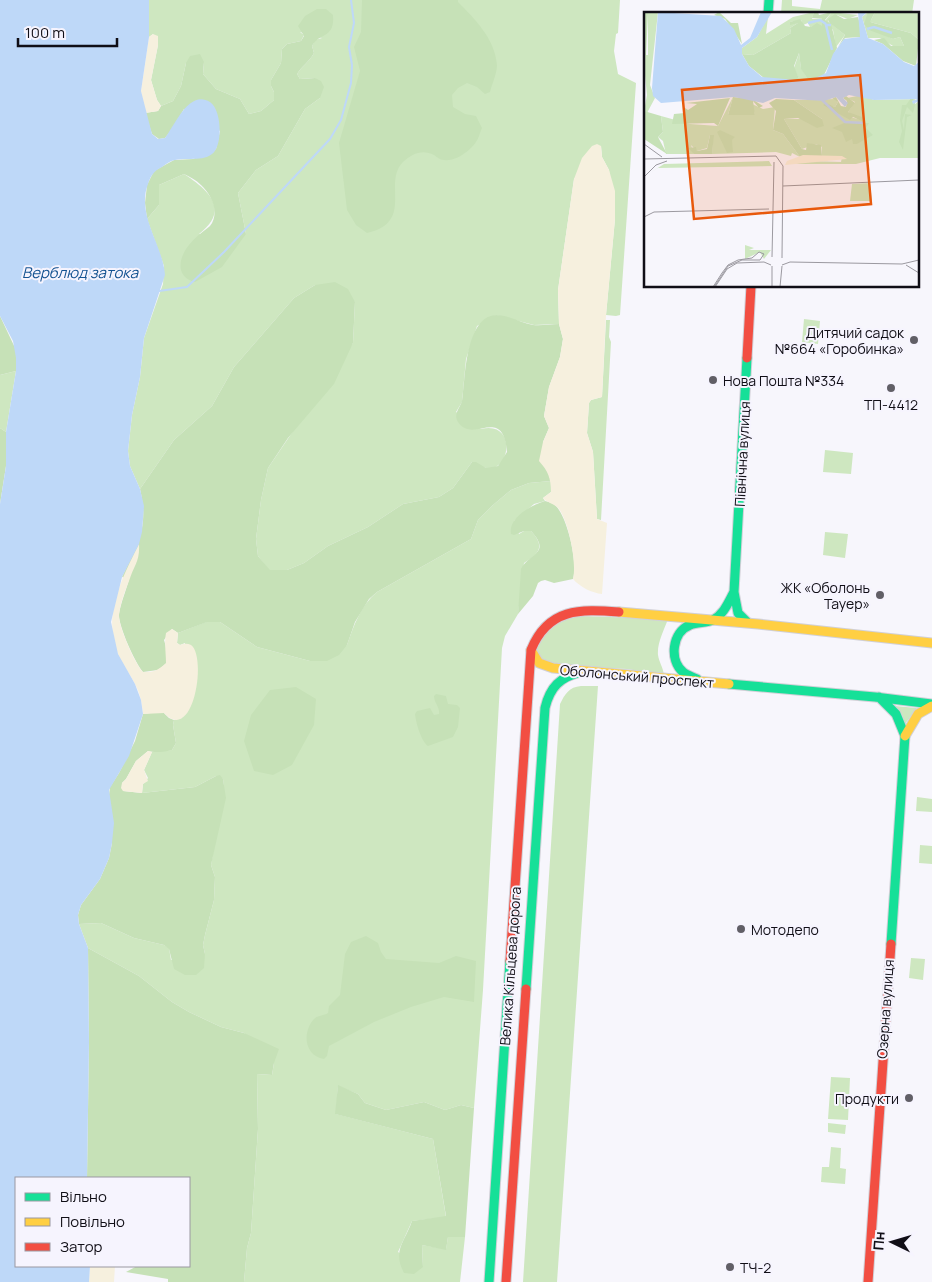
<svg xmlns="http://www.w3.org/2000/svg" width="932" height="1282" font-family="Manrope,sans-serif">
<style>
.green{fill:#cee7c0}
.forest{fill:#c6e1b7}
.sand{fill:#f6f0de}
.water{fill:#bed8f8}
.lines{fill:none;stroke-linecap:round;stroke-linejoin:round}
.stream{stroke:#bed8f8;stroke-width:2}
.fast-casing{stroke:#d1d0d7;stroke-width:11}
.slow-casing{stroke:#d1d0d7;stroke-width:11}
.jam-casing{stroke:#d1d0d7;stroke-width:11}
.fast{stroke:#16e098;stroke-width:9}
.slow{stroke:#ffcf43;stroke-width:9}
.jam{stroke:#f24e42;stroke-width:9}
.poi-dot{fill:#615f66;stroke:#f6f4fe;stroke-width:2}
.labels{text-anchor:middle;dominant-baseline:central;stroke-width:4;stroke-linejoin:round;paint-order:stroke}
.poi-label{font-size:14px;fill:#100e16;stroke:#f6f4fe;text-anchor:end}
.street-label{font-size:14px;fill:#100e16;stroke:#f6f4fe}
.water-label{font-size:15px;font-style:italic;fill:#155392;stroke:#f6f4fe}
.inset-river{fill:none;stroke:#bed8f8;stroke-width:2.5}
.inset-road{fill:none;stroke:#9b99a0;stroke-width:1}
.view{fill:#e8590c;fill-opacity:0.15;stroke:#e8590c;stroke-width:2.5}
.inset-edge{fill:none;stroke:#100e16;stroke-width:2.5}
</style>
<rect width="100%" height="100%" fill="#f7f6fc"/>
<path class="green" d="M 149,0 L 620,0 L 618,33 L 616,34 L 614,51 L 618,74 L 636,83 L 620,315 L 616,316 L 606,315 L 615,219 L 609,170 L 602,157 L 601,146 L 574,179 L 558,290 L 559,324 L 534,325 L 496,315 L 477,326 L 466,359 L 462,402 L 456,412 L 481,429 C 517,420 511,473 486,468 C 482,467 476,464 472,462 L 453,488 L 439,497 L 403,504 L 368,527 L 328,546 L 304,563 L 287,570 L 269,570 L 258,556 L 256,539 L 261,500 L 268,468 L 353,343 L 355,302 L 315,285 L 294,298 L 234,367 L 212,406 L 174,440 L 140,489 L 130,466 L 128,451 L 132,415 L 140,377 L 144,338 L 163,284 L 164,266 L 147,219 L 159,205 L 159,185 L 184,174 C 210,191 230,210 199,234 L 246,234 L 238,193 L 256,170 L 278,156 L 305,109 L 320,98 L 315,78 L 300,79 L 297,74 C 302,66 309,62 314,53 L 312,46 L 315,40 L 322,38 L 300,32 L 304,35 L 301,41 L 287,44 L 282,49 L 281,63 L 271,80 L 271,86 L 274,92 L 274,100 L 261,111 L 249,114 L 240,99 L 216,89 L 203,74 L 204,62 L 186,63 L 181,86 L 173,101 L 161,106 L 157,100 L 151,80 L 158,45 L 153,34 L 149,37 Z
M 782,0 L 792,0 L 792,6 L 820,9 L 822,0 L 914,0 L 912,14 L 781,14 Z
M 804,319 L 820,321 L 818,344 L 802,342 Z
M 606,320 L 610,320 L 609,337 L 611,342 L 601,520 L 597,519 L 593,452 L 587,433 L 589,403 L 591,400 L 602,397 Z
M 16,371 L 6,432 L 0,428 L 0,375 Z
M 825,450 L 853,453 L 851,474 L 823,472 Z
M 551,481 L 551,492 L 543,498 L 545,501 L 534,504 L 514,521 L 519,534 L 524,531 L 531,531 C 545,546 540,553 524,563 L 518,614 L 505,636 L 502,648 L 483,990 L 474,1108 L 461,1105 L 445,1110 L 424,1102 L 386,1110 L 365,1103 L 358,1094 L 338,1086 L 336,1114 L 433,1139 L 446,1217 L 412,1221 L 398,1252 L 423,1267 L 422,1245 L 446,1249 L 448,1237 L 465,1237 L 460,1282 L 244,1282 L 247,1248 L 251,1233 L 258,1129 L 257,1074 L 272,1075 L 274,1063 L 244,1033 L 221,1027 L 189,1012 L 172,1002 L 139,976 L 88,948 L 79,924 L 101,923 L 134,938 L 164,945 L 169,948 L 171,960 L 205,954 L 203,945 L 205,935 L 214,900 L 215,877 L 211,865 L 224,787 L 223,779 L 216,776 L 195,787 L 142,793 L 143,784 L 148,778 L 144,770 L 152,752 L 172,750 L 176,743 L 173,725 L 174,720 L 182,718 L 185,643 L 180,645 L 177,643 L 178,633 L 206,622 L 220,622 L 257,647 L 310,661 L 347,645 C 354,625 361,605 377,592 L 471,539 L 478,520 L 493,505 L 511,490 L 529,483 Z
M 825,532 L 848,534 L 845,558 L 823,555 Z
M 580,616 L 668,619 C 664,630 657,643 658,655 C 659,662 663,667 664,675 L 627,669 L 551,665 C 547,663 543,662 540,659 C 528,646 550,627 561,621 C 567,618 574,617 580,616 Z
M 581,686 L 598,686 L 557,1282 L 523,1282 L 560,704 C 565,694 569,687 581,686 Z
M 895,706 L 917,708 L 905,724 L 902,715 Z
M 917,797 L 932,799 L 932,812 L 916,811 Z
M 920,845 L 932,846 L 932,864 L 919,863 Z
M 911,958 L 925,959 L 923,980 L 909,978 Z
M 831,1077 L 850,1078 L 848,1120 L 828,1119 Z
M 828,1123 L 846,1125 L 845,1134 L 828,1132 Z
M 831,1147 L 841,1148 L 840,1168 L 846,1169 L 845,1184 L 821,1182 L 822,1167 L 829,1167 Z"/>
<path class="forest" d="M 362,0 L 458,0 L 458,2 C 475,19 495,39 497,65 C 497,73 492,84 490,92 L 485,94 L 477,87 L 467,83 L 458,88 L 452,95 L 453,107 L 465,114 L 476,116 L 482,128 C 480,132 479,138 476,142 C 470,151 455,162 444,160 C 440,160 437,157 434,155 C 422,149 412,154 403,162 C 382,183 415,222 367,233 L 356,225 L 347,210 L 339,143 L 360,71 L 354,47 L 361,32 Z
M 317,9 L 326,9 L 333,15 C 335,39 320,32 312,46 L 314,53 C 309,62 302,66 297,74 L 300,79 L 315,78 L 321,81 L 324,87 L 320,98 L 305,109 L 278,156 L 256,170 L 238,193 L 246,234 L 222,267 L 195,282 C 188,280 183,277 181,270 C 178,256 190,242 200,234 C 203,231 207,229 210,226 C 220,213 212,195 201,185 C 196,180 190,177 184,174 L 159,185 L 159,205 L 147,219 L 145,203 L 147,185 L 154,171 L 174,160 L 193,159 L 216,149 L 220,131 L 184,109 L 173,128 L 165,138 L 159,139 L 152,134 L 145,113 L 158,111 L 161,106 L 173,101 L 181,86 L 186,63 L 190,56 L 200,54 L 204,62 L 203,74 L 216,89 L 240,99 L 249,114 L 261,111 L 274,100 L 274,92 L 271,86 L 271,80 L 281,63 L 282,49 L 287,44 L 301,41 L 304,36 L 298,26 L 305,16 Z
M 335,282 L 348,289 L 355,302 L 353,343 L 334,384 L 288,438 L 268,468 L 261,500 L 256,539 L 258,556 L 270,570 L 287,570 L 304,563 L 328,546 L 368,527 L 403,504 L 439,497 L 453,488 L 472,462 L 476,462 L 486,468 L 498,466 L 507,452 C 503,404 473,445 458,422 C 453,414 460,408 462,401 C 463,395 463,388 464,382 C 466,362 470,316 496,315 C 508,315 521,323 533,325 C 541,326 551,324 559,324 L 563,339 L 560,357 L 549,387 L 544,416 L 549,428 L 543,442 L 547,469 L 551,481 L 529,483 L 511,490 L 493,505 L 478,520 L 471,539 L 377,592 L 369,599 L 355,622 L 347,645 L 339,655 L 327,661 L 310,661 L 257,647 L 220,622 L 207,622 L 178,633 L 172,629 L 164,640 L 166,647 L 167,663 L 158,670 L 143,672 C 135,663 118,625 119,614 C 121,602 126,591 129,579 L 122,577 C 138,542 149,529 140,489 L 174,440 L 212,406 L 234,367 L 294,298 L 315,285 Z
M 0,316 L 16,350 L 16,371 L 0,375 Z
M 0,428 L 6,432 L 6,466 L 0,504 Z
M 545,501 C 549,502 553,503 556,506 C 568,519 578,563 573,579 L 554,583 L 545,580 L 541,581 L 538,583 L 533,596 L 518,614 L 521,569 C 529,553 552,554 531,531 L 524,531 L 514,535 L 511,534 C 508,517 532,505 545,501 Z
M 296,687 L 316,699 L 314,725 L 292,765 L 273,775 L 254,771 L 244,741 L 251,715 L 270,690 Z
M 436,694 L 446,696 L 448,704 L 457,705 L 460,708 L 458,727 L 453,737 L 428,746 C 421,741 416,723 415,714 L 417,711 L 430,708 L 434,715 L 439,714 C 440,707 434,703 434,696 Z
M 158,712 L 164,713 L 169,718 L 174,720 L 173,725 L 176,743 L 172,750 C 166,752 154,753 148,751 L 136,761 L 126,779 L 122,783 L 123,791 L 142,793 L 195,787 L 216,776 L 220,775 L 223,779 L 226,798 L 211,865 L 215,877 L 214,900 L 205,935 L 203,945 L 205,954 L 204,968 L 196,975 L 185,975 L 174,969 L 169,949 L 164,945 L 134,938 L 101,923 L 79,924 L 78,915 L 81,905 L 100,879 L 109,858 L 112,843 L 111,809 L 109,795 L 110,787 L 119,773 L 135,741 L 143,714 Z
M 366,936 L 378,943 L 381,952 L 386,959 L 439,963 L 456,956 L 476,961 L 474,1002 L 444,997 L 411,1007 L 374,1022 L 329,1046 L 327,1056 L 324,1059 C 304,1056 302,1032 314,1019 C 318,1015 323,1016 328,1013 L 329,1006 L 340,995 L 345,954 L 351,942 Z
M 88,948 L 139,976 L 172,1002 L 189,1012 L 221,1027 L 244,1033 L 279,1049 L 274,1063 L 272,1075 L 257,1074 L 258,1129 L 251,1233 L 247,1248 L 244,1282 L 168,1282 L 168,1279 L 126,1272 L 137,1266 L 189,1266 L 189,1178 L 87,1178 L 89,1042 Z
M 338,1085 L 358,1094 L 365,1103 L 386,1110 L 424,1102 L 445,1110 L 461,1105 L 474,1108 L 465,1237 L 448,1237 L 446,1250 L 422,1245 L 423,1267 L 414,1274 L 404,1273 C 392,1250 405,1242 412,1221 L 446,1216 L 433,1139 L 335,1114 Z"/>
<path class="sand" d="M 153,34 L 158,36 L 158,45 L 151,80 L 157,100 L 161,106 L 158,111 L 145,113 L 141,91 L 149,37 Z
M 597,144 L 601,146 L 602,157 L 609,170 L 615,191 L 615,219 L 606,315 L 602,397 L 591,400 L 589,403 L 587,433 L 593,452 L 597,519 L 607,523 L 602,594 C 592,593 580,587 573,579 C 577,563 569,523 559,509 C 554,503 547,503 543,498 L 551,492 C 551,478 548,471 539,461 L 543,442 L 549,428 L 544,416 L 549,387 L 560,357 L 563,339 L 559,324 L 558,290 L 574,179 L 582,158 L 592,146 Z
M 139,544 C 140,562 134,565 129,581 C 125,591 120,604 119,615 C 118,625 135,664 143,672 C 155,672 157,671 166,663 C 166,653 164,642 166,633 L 172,629 L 178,633 L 177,643 L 180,645 C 183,644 187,643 191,645 C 207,656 194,745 164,713 L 143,714 C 142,703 140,693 135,684 C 130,674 122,664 118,654 C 102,616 122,578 139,544 Z
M 148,751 L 152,752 L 144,770 L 148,781 L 143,784 L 142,793 L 123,791 L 121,788 L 122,783 L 126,779 L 136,761 Z
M 90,1266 L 115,1266 L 114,1282 L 89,1282 Z"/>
<path class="water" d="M 0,0 L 149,0 L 149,37 L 141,91 L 152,134 L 158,139 L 165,138 C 175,125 189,89 210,102 C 222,110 223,146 212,154 C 202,162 186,157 175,160 C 170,161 166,164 162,167 C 154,171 151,175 148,184 C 136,215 163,245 165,275 L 144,338 L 140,377 L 132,415 L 128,451 L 130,466 L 140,489 L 144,506 L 142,532 L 139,544 L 122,577 L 111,622 L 118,654 L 135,684 L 141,700 L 143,714 L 129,756 L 109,790 L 114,823 L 112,843 L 109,858 L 100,879 L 81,905 L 78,915 L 79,924 L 88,948 L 89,1042 L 87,1178 L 16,1178 L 16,1266 L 90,1266 L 89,1282 L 0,1282 L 0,504 L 6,466 L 6,432 L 16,371 L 16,358 L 13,341 L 0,316 Z"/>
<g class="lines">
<path class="stream" d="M 159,291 L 187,287 L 224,252 L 330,139 L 341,120 L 351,83 L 352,65 L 349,47 L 354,23 L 351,0"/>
<defs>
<path id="fast" d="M 768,14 L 769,0
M 747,622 L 738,613 L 734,592 L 747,358
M 697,679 C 693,677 686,675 683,672 C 669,660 672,632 690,625 C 697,622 706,623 713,620 C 724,614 728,603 734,592
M 729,684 L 875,697 L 932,704
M 879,697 L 896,714 L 905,736 L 891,944
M 526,989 L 545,708 C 550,687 560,677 581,672
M 489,1282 L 510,961"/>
<path id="slow" d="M 619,612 L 758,624 L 932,643
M 531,650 L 539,663 L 553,668 L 729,684
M 905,736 L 918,714 L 932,706"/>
<path id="jam" d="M 747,358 L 751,286
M 510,961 L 531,650 C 548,608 580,609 619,612
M 506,1282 L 526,989
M 868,1282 L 891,944"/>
</defs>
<use href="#fast" class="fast-casing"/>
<use href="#slow" class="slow-casing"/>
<use href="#jam" class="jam-casing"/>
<use href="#fast" class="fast"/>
<use href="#slow" class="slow"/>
<use href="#jam" class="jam"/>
</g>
<g class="poi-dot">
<circle cx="914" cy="340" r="5"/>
<circle cx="713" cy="380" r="5"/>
<circle cx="891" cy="388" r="5"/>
<circle cx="880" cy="595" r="5"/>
<circle cx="741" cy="929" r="5"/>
<circle cx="909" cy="1098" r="5"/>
<circle cx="730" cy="1267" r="5"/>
</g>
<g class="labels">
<g class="poi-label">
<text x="904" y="332">Дитячий садок<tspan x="904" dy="16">№664 «Горобинка»</tspan></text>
<text x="723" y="380" text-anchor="start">Нова Пошта №334</text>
<text x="891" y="404" text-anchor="middle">ТП-4412</text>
<text x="870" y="587">ЖК «Оболонь<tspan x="870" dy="16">Тауер»</tspan></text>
<text x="751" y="929" text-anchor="start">Мотодепо</text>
<text x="899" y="1098">Продукти</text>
<text x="740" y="1267" text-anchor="start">ТЧ-2</text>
</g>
<g class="street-label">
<text transform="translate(742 454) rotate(-87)">Північна вулиця</text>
<text transform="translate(637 676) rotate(5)">Оболонський проспект</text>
<text transform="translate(510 966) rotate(-86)">Велика Кільцева дорога</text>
<text transform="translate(885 1009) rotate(-86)">Озерна вулиця</text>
</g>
<g class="water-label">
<text x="80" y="272">Верблюд затока</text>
</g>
</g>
<g transform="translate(644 12)">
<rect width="275" height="275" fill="#f7f6fc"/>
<path d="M 4,0 L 14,0 L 6,73 L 11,86 L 3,101 L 0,99 L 3,83 L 0,54 L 1,43 L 4,43 ZM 170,0 L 168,7 L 178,6 L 178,14 L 166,15 L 164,11 L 159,13 L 157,8 L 146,10 L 154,11 L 146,16 L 147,21 L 109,43 L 98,42 L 98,36 L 113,25 L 124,5 L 122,22 L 149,5 ZM 188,0 L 214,3 L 204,7 L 193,3 L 184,9 L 201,23 L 192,35 L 189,18 L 181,9 ZM 224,0 L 229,17 L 249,27 L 256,25 L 260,34 L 249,34 L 236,26 L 224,26 L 218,5 ZM 231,0 L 275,0 L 275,28 L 267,21 L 226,10 ZM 155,41 L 157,56 L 165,69 L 156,69 L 150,56 ZM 218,83 L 230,88 L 275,87 L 271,87 L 271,92 L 275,89 L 275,146 L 236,146 L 212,152 L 151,152 L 163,149 L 197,150 L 198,145 L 178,144 L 178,135 L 172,132 L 158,137 L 140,107 L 178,107 L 150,88 L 192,87 L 194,90 L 191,95 L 184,93 L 198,103 L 214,107 L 204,100 L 211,90 L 203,86 ZM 89,85 L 84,103 L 111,103 L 108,92 L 119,97 L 131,95 L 129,118 L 139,122 L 156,145 L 148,141 L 147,144 L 132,140 L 68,142 L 69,123 L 66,123 L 63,136 L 53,139 L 47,133 L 50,142 L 22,142 L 19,129 L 14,125 L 19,120 L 17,104 L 46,112 L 74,114 ZM 125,149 L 128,154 L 14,156 L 6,161 L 20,152 ZM 226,171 L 228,189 L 206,189 L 208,172 ZM 101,233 L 110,236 L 105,238 L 127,238 L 120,247 L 116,240 L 101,247 Z" fill="#cee7c0"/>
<path d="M 1,0 L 4,0 L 2,44 L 0,42 ZM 75,0 L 87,11 L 94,11 L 98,32 L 81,7 L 70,3 ZM 170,0 L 174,0 L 175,3 L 188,0 L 181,8 L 186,12 L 184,7 L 191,2 L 200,7 L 214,5 L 218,20 L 216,25 L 201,26 L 194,35 L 201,23 L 187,12 L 193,36 L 179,65 L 165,69 L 157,57 L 155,41 L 150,54 L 156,69 L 120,66 L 105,54 L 98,42 L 109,43 L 147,21 L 146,16 L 154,11 L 146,13 L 146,10 L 156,7 L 161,14 L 167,15 L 173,11 L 178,14 L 178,6 L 168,6 ZM 224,0 L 231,0 L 226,10 L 267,21 L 275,28 L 272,54 L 259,49 L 239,32 L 230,28 L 240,26 L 247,34 L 260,34 L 256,25 L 249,27 L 225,18 L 220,12 ZM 202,84 L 211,91 L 204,100 L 218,105 L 218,109 L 209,105 L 206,108 L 179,93 L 182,91 L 191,95 L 194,90 L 188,86 L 192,85 L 197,94 L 202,95 L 203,89 L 199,86 ZM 89,85 L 108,87 L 119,94 L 115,96 L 109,89 L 111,103 L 84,103 ZM 86,86 L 74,114 L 70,111 L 28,112 L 30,102 L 41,101 L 41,96 L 44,98 L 53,92 L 42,91 ZM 267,86 L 271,86 L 268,89 L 271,93 L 269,101 L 263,95 L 258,109 L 260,118 L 261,102 L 268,103 L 263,105 L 259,138 L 255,130 L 258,119 L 256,108 L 258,93 L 262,93 ZM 132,87 L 150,88 L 178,107 L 180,114 L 173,116 L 154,106 L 140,107 L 158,137 L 162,138 L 163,131 L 177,133 L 178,144 L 156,145 L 139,122 L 129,118 L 132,99 L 125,91 ZM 0,99 L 17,104 L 19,120 L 14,125 L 23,142 L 0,127 ZM 200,111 L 225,111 L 222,116 L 229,123 L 213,132 L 209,132 L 208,127 L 202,130 L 198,120 L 188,116 ZM 76,118 L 91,125 L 88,128 L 89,140 L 83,141 L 73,120 ZM 66,123 L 70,123 L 68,142 L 50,142 L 44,136 L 52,135 L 53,139 L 63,137 Z" fill="#c6e1b7"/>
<path d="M 159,143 L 198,144 L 203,147 L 141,153 L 143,149 Z" fill="#f6f0de"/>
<path d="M 14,0 L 77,4 L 90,17 L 97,33 L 106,26 L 117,0 L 128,0 L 113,25 L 98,36 L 98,42 L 105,54 L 118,65 L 165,69 L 182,61 L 189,42 L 200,27 L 216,25 L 214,0 L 223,0 L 218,5 L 224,26 L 239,32 L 260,50 L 270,54 L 275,50 L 275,89 L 269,92 L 268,89 L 274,87 L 230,88 L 205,83 L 199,86 L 204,91 L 201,95 L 192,85 L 180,89 L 131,86 L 119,91 L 90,85 L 17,91 L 9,84 L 8,76 Z" fill="#bed8f8"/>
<path class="inset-river" d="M 164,11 L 176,8 L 182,12M 187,13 L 182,13 L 188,38M 223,17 L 230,15 L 248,21M 178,88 L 201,110 L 220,111"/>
<path class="inset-road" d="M 0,132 L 18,145M 132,144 L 139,154 L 138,246M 0,147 L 132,144M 0,165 L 12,153 L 23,149M 139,174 L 275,168M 0,205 L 10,200 L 125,197M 128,245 L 130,150M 138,253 L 146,250 L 258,252 L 275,248M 262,253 L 275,261M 128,254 L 128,275M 69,275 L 78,261 L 84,253 L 94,248 L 108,246 L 115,240 L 120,242 L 116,248 L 98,248 L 84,254 L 70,275M 71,275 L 83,257 L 93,251 L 120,250 L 127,253M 136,275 L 138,254"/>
<path class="view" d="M 216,63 L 227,192 L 50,207 L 38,78 Z"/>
<rect width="275" height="275" class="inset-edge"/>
</g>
<rect x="15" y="1177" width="175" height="90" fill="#f6f4fe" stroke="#9a98a1"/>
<rect x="25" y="1193" width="25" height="8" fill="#16e098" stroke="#9a98a1"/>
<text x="60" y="1202" font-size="15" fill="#100e16">Вільно</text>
<rect x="25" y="1218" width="25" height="8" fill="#ffcf43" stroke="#9a98a1"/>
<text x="60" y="1227" font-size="15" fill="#100e16">Повільно</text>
<rect x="25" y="1243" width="25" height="8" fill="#f24e42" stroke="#9a98a1"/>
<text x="60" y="1252" font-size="15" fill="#100e16">Затор</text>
<g transform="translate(892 1242) rotate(275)" stroke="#f6f4fe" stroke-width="4" paint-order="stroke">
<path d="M0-4L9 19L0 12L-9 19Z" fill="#100e16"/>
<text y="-8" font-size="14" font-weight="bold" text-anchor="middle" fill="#100e16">Пн</text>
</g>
<path d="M18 38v8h99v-8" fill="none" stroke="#100e16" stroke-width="2.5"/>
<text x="25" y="38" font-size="15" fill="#100e16" stroke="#f6f4fe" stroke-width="4" paint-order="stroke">100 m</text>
</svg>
